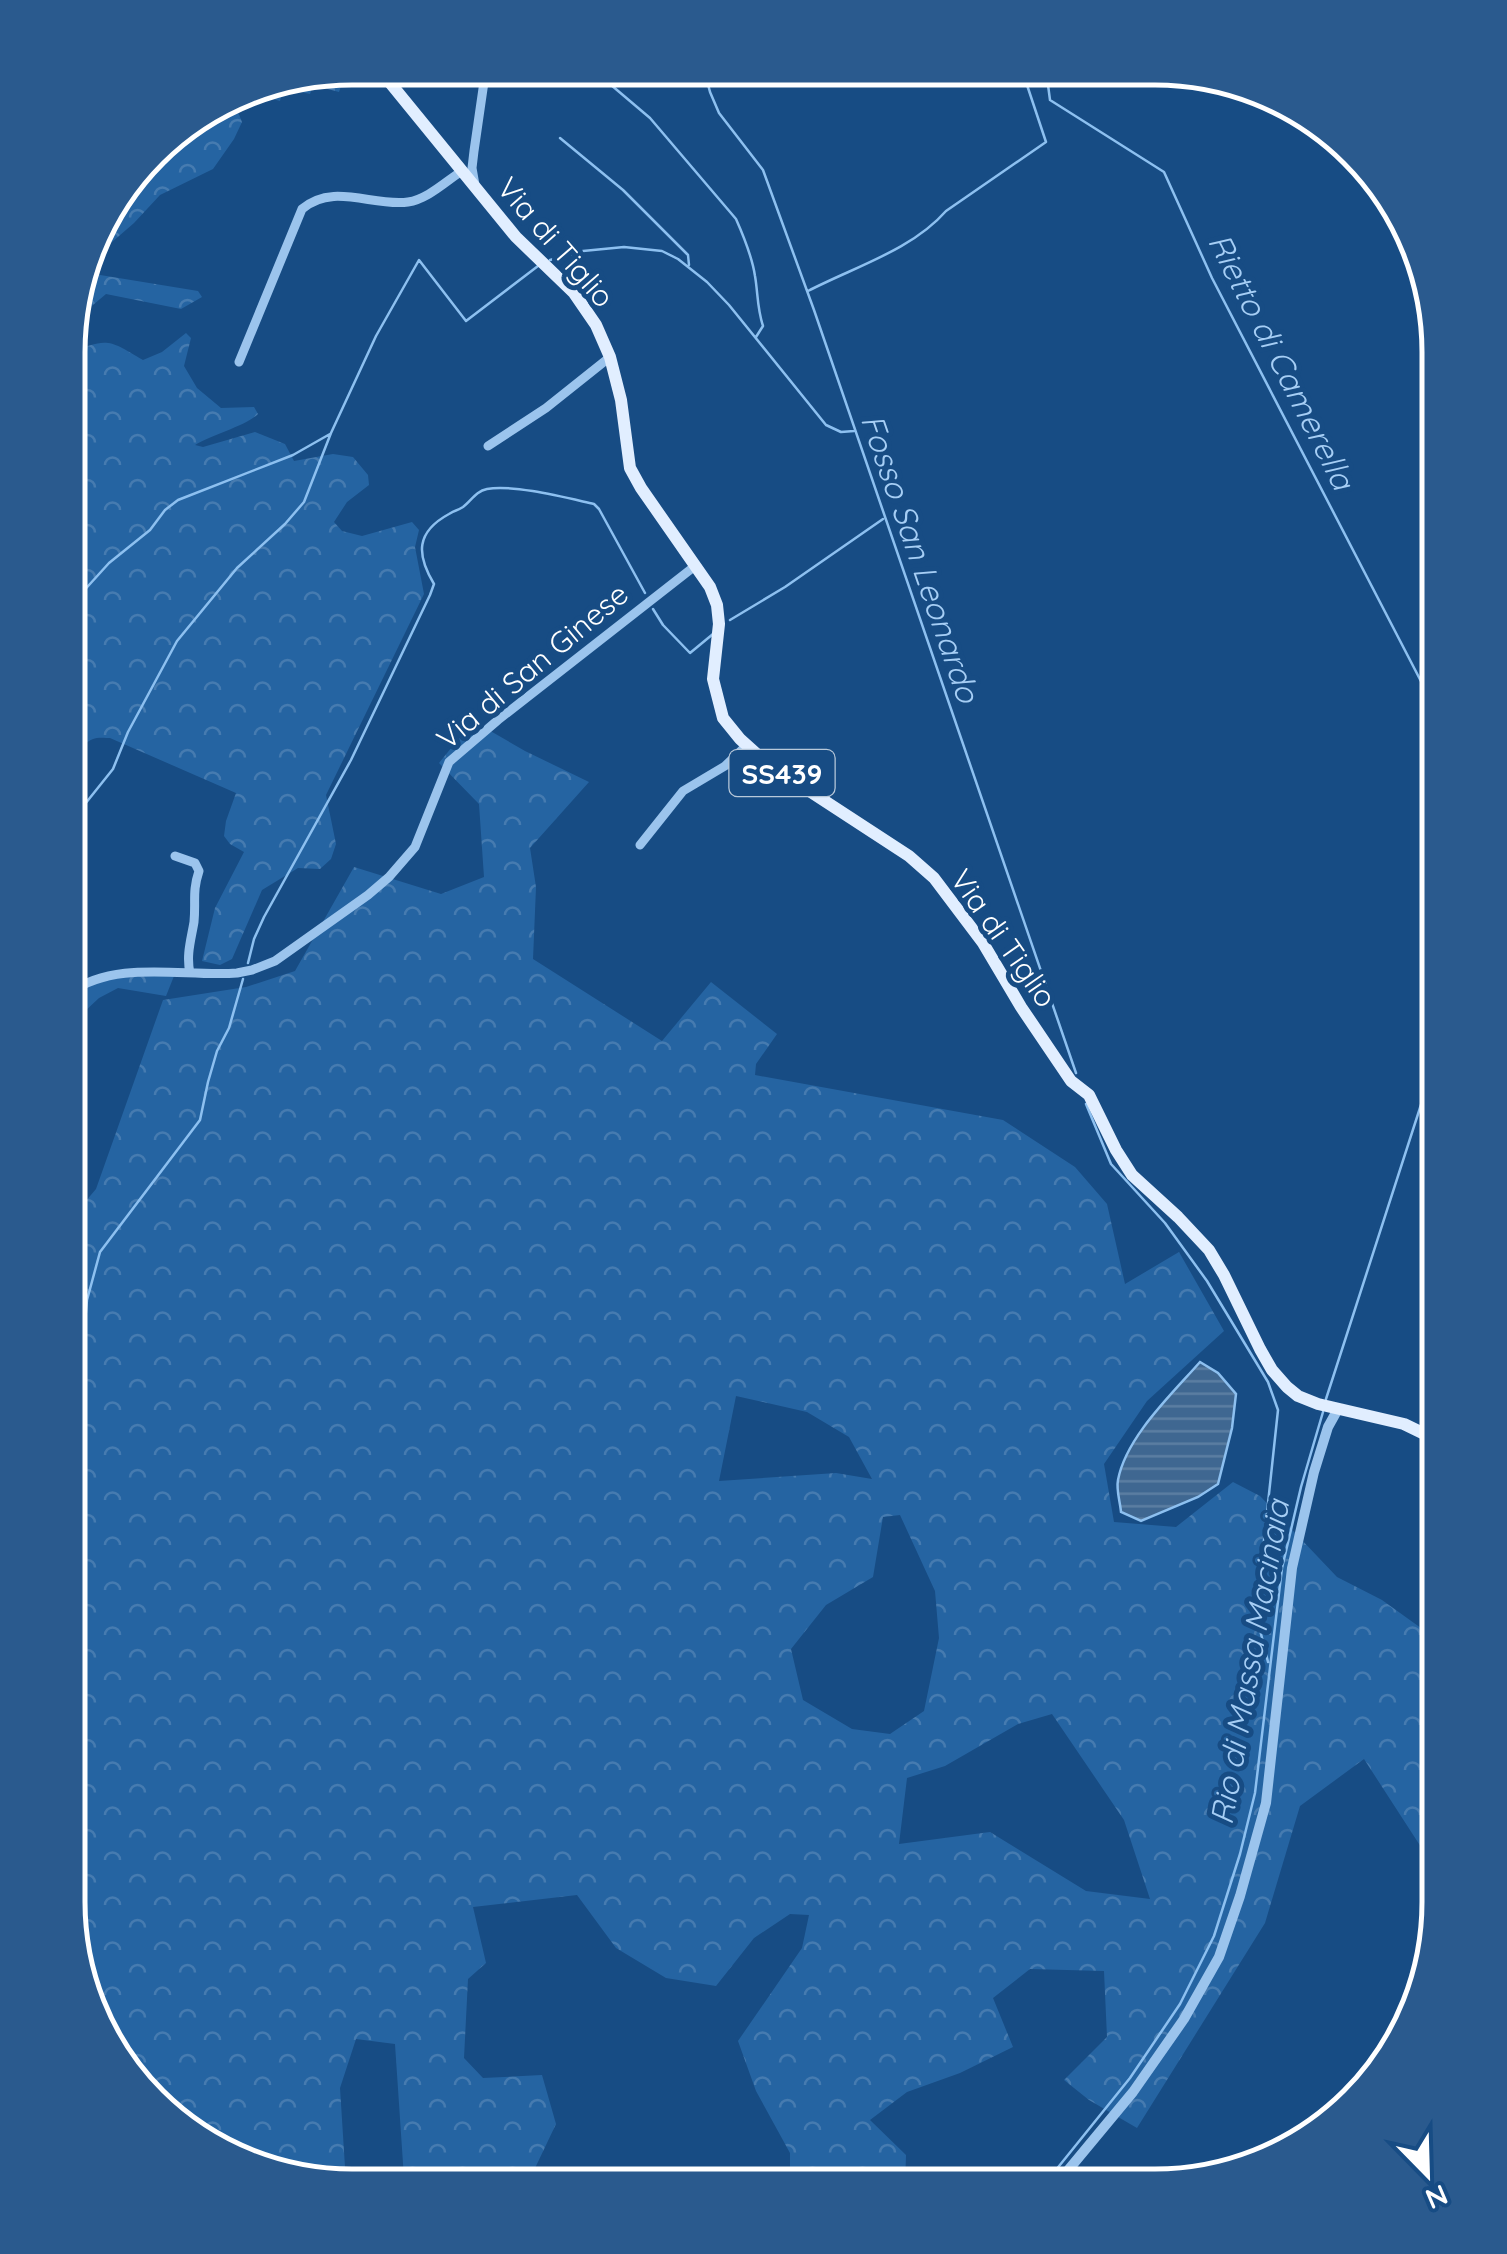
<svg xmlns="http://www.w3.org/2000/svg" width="1507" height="2254" font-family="Quicksand,sans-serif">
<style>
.forest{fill:url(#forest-crowns);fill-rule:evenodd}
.cemetery{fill:url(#cemetery-stones)}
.water{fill:url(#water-rules);stroke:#8dc0f0;stroke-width:2.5}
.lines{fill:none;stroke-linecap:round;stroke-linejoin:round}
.stream{stroke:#8dc0f0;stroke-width:2.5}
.minor{stroke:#9bc4ed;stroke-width:9}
.tertiary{stroke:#9bc4ed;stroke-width:10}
.primary{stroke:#e1eeff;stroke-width:12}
.labels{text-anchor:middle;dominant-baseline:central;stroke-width:10;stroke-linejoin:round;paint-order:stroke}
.shield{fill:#174c84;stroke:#b9c9da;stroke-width:2.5}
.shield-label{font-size:28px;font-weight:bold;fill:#fff}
.street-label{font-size:30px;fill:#fff;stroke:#174c84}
.water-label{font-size:32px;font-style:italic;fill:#a6cef5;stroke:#174c84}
.rim{fill:none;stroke:#fff;stroke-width:5}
</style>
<defs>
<pattern id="forest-crowns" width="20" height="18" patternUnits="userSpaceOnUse" patternTransform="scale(2.5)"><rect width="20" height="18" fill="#2564a2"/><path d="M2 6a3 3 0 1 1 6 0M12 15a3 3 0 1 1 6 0" fill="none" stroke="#467bb0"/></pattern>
<pattern id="cemetery-stones" width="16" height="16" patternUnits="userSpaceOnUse" patternTransform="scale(2.5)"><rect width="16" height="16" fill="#2564a2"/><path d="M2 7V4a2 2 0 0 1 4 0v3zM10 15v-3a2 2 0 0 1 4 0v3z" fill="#467bb0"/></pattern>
<pattern id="water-rules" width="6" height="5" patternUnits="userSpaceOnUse" patternTransform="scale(2.5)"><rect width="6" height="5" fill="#3f6791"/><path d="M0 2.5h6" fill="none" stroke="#5c7ea2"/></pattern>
</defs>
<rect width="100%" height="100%" fill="#174c84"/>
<path class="forest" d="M 227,102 L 236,107 L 242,122 L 234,139 L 213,169 L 160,195 L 134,223 L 97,255 L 88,273 L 198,291 L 202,297 L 181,309 L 106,294 L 87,310 L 89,327 L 83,340 L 72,341 L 70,315 L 105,210 L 165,138 Z
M 186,333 L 191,338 L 184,366 L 197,388 L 221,408 L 254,407 L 258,414 C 246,426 211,435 195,445 L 203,447 L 255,432 L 285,444 L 294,461 L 333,454 L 353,457 L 368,475 L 369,485 L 347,502 L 334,522 L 342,531 L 362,536 L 412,522 L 419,530 L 415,547 L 424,594 L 326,795 L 336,844 L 331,859 L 320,869 L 298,868 L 262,890 L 232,959 L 220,965 L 202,961 L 215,908 L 244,852 L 230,844 L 224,836 L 226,821 L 236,793 L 110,738 C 106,738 97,737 93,739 C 81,743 72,762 73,774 C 74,787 78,795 69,806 L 70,353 C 108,337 109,340 143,360 L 162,352 Z
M 473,721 L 525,751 L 589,782 L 530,848 L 536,887 L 533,959 L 662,1041 L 711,982 L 777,1034 L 756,1064 L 755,1075 L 1003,1120 L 1075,1167 L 1107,1204 L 1125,1284 L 1179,1252 L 1224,1331 L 1147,1401 L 1104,1464 L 1114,1522 L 1176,1527 L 1233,1482 L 1260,1496 L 1337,1577 L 1382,1600 L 1439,1641 L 1439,1834 L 1421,1847 L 1364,1759 L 1300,1806 L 1265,1923 L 1137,2128 L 1089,2100 L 1064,2080 L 1107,2037 L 1104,1971 L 1030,1969 L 993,1998 L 1013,2047 L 960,2073 L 907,2092 L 870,2120 L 906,2155 L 905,2186 L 790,2185 L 790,2153 L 756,2091 L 738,2041 L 802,1948 L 809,1915 L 790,1914 L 754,1938 L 716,1986 L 666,1978 L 616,1948 L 577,1895 L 473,1907 L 486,1963 L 468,1979 L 464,2058 L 483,2078 L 542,2075 L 556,2124 L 527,2185 L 456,2185 L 404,2178 L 395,2044 L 356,2039 L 340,2088 L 346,2183 L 314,2171 L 311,2182 L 179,2128 L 89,2011 L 68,1902 L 68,1420 L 77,1414 L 68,1398 L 69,1221 L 96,1189 L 163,1000 L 246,987 L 295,971 L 354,867 L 441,894 L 484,877 L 479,804 L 439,763 ZM 736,1396 L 807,1412 L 849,1437 L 872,1479 L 836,1473 L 719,1481 ZM 900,1515 L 935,1591 L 939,1638 L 924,1711 L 890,1734 L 852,1729 L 803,1700 L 791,1649 L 826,1605 L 873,1577 L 883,1517 ZM 1052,1714 L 1124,1820 L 1150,1899 L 1086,1891 L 990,1832 L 899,1844 L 907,1778 L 945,1766 L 1018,1724 Z
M 128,976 L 174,976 L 166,996 L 118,988 L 99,998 L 69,1026 L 69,997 C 86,984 107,979 128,976 Z"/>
<path class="cemetery" d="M 347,68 L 339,92 L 313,85 L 310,94 L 292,90 L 282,92 L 280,101 L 259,95 L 258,98 L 252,97 L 251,101 L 247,100 L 246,104 L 231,100 L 260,83 Z"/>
<path class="water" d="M 1200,1362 L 1218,1373 L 1236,1394 L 1232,1428 L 1218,1484 L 1198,1497 L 1141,1521 L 1121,1512 C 1120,1501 1116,1490 1118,1480 C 1126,1437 1172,1394 1200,1362 Z"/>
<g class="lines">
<path class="stream" d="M 591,68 L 650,118 L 736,219 C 744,237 752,256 755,276 C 758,293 757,308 763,326 L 756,337
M 704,69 L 710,92 L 719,113 L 763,170 L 814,310 L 1076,1073
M 1046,70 L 1050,100 L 1164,172 L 1212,278 L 1439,716
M 560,138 L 623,190 L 688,255 L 689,265
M 550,260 L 583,251 L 624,247 L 662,251 L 678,259 L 707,282 L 729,305 L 826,425 L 841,432 L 854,431
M 808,291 C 854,267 912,250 946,211 L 1046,142 L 1027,85
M 70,606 L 109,563 L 150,530 L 165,510 L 178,500 L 293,455 L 330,434
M 653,609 L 663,625 L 690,653 L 713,634
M 730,620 L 785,587 L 883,519
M 69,824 L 113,769 L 128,732 L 177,641 L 237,568 L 285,524 L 304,502 L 331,433 L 376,336 L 419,260 L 466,321 L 538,266
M 248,963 L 254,939 L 264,917 L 351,760 L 430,595 L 434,584 C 416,554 416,532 449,514 C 457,509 455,512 463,507 C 471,501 476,491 487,489 C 513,484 567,498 594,504 L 599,509 L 645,593
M 1086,1104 L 1111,1164 L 1165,1223 L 1207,1281 L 1268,1382 L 1278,1410 L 1262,1559 L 1260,1630 L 1268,1662
M 85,1322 L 87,1300 L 100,1252 L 200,1120 L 208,1082 L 217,1051 L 229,1028 L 243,979
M 1326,1399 L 1439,1049
M 1043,2186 L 1130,2078 L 1180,2004 L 1214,1936 L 1240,1854 L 1255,1793 L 1282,1568 L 1301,1487 L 1323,1412"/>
<path class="minor" d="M 475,185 L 472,168 L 474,151 L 486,68
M 239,362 L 302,209 C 333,182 373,207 408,202 C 428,199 446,181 462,171
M 488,446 L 546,408 L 610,357
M 640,845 L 683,791 L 725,766 L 747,745
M 175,856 L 195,863 L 199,871 C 192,892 196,901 194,922 C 191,940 186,955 190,973
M 69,993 C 117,959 182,977 237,973 L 252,970 L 275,961 L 368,895 L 389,877 L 415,847 L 449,762 L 498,720 L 695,566
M 196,2127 C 208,2131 220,2134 225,2147"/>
<path class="tertiary" d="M 1055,2186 L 1133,2092 L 1184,2019 L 1219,1957 L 1240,1896 L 1266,1803 L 1292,1568 L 1314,1472 L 1328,1427 L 1338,1409"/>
<path class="primary" d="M 378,68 L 516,237 L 574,293 L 596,325 L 610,357 L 621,400 L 630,468 L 641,488 L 710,587 L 717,605 L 719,624 L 713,679 L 723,718 L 740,739 L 768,764 L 909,856 L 934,878 L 983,943 L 1021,1007 L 1071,1081 L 1089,1095 L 1116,1150 L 1132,1175 L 1178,1217 L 1209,1250 L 1224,1275 L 1260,1349 L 1272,1370 L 1287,1387 L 1298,1396 L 1318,1404 L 1404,1424 L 1439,1441"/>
</g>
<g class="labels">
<rect class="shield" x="729.5" y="750" width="105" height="46" rx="8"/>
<g class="shield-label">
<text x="782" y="773">SS439</text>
</g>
<g class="street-label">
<text transform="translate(556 242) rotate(49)">Via di Tiglio</text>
<text transform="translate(532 666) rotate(-40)">Via di San Ginese</text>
<text transform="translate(1004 938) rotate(55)">Via di Tiglio</text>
</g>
<g class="water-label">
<text transform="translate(1282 361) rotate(63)">Rietto di Camerella</text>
<text transform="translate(921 558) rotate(71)">Fosso San Leonardo</text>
<text transform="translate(1249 1662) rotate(-80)">Rio di Massa Macinaia</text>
</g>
</g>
<path d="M0 0H1507V2254H0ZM352 85H1155A267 267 0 0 1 1422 352V1902A267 267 0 0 1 1155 2169H352A267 267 0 0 1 85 1902V352A267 267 0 0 1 352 85Z" fill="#2a5a8e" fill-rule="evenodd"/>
<path class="rim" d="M352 85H1155A267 267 0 0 1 1422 352V1902A267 267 0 0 1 1155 2169H352A267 267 0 0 1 85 1902V352A267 267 0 0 1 352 85Z"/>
<g transform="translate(1427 2174) rotate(157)" stroke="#174c84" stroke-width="8" paint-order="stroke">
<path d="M0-8L18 38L0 25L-18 38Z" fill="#ffffff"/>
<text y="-15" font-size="28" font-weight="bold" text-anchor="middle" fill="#ffffff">N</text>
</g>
</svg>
